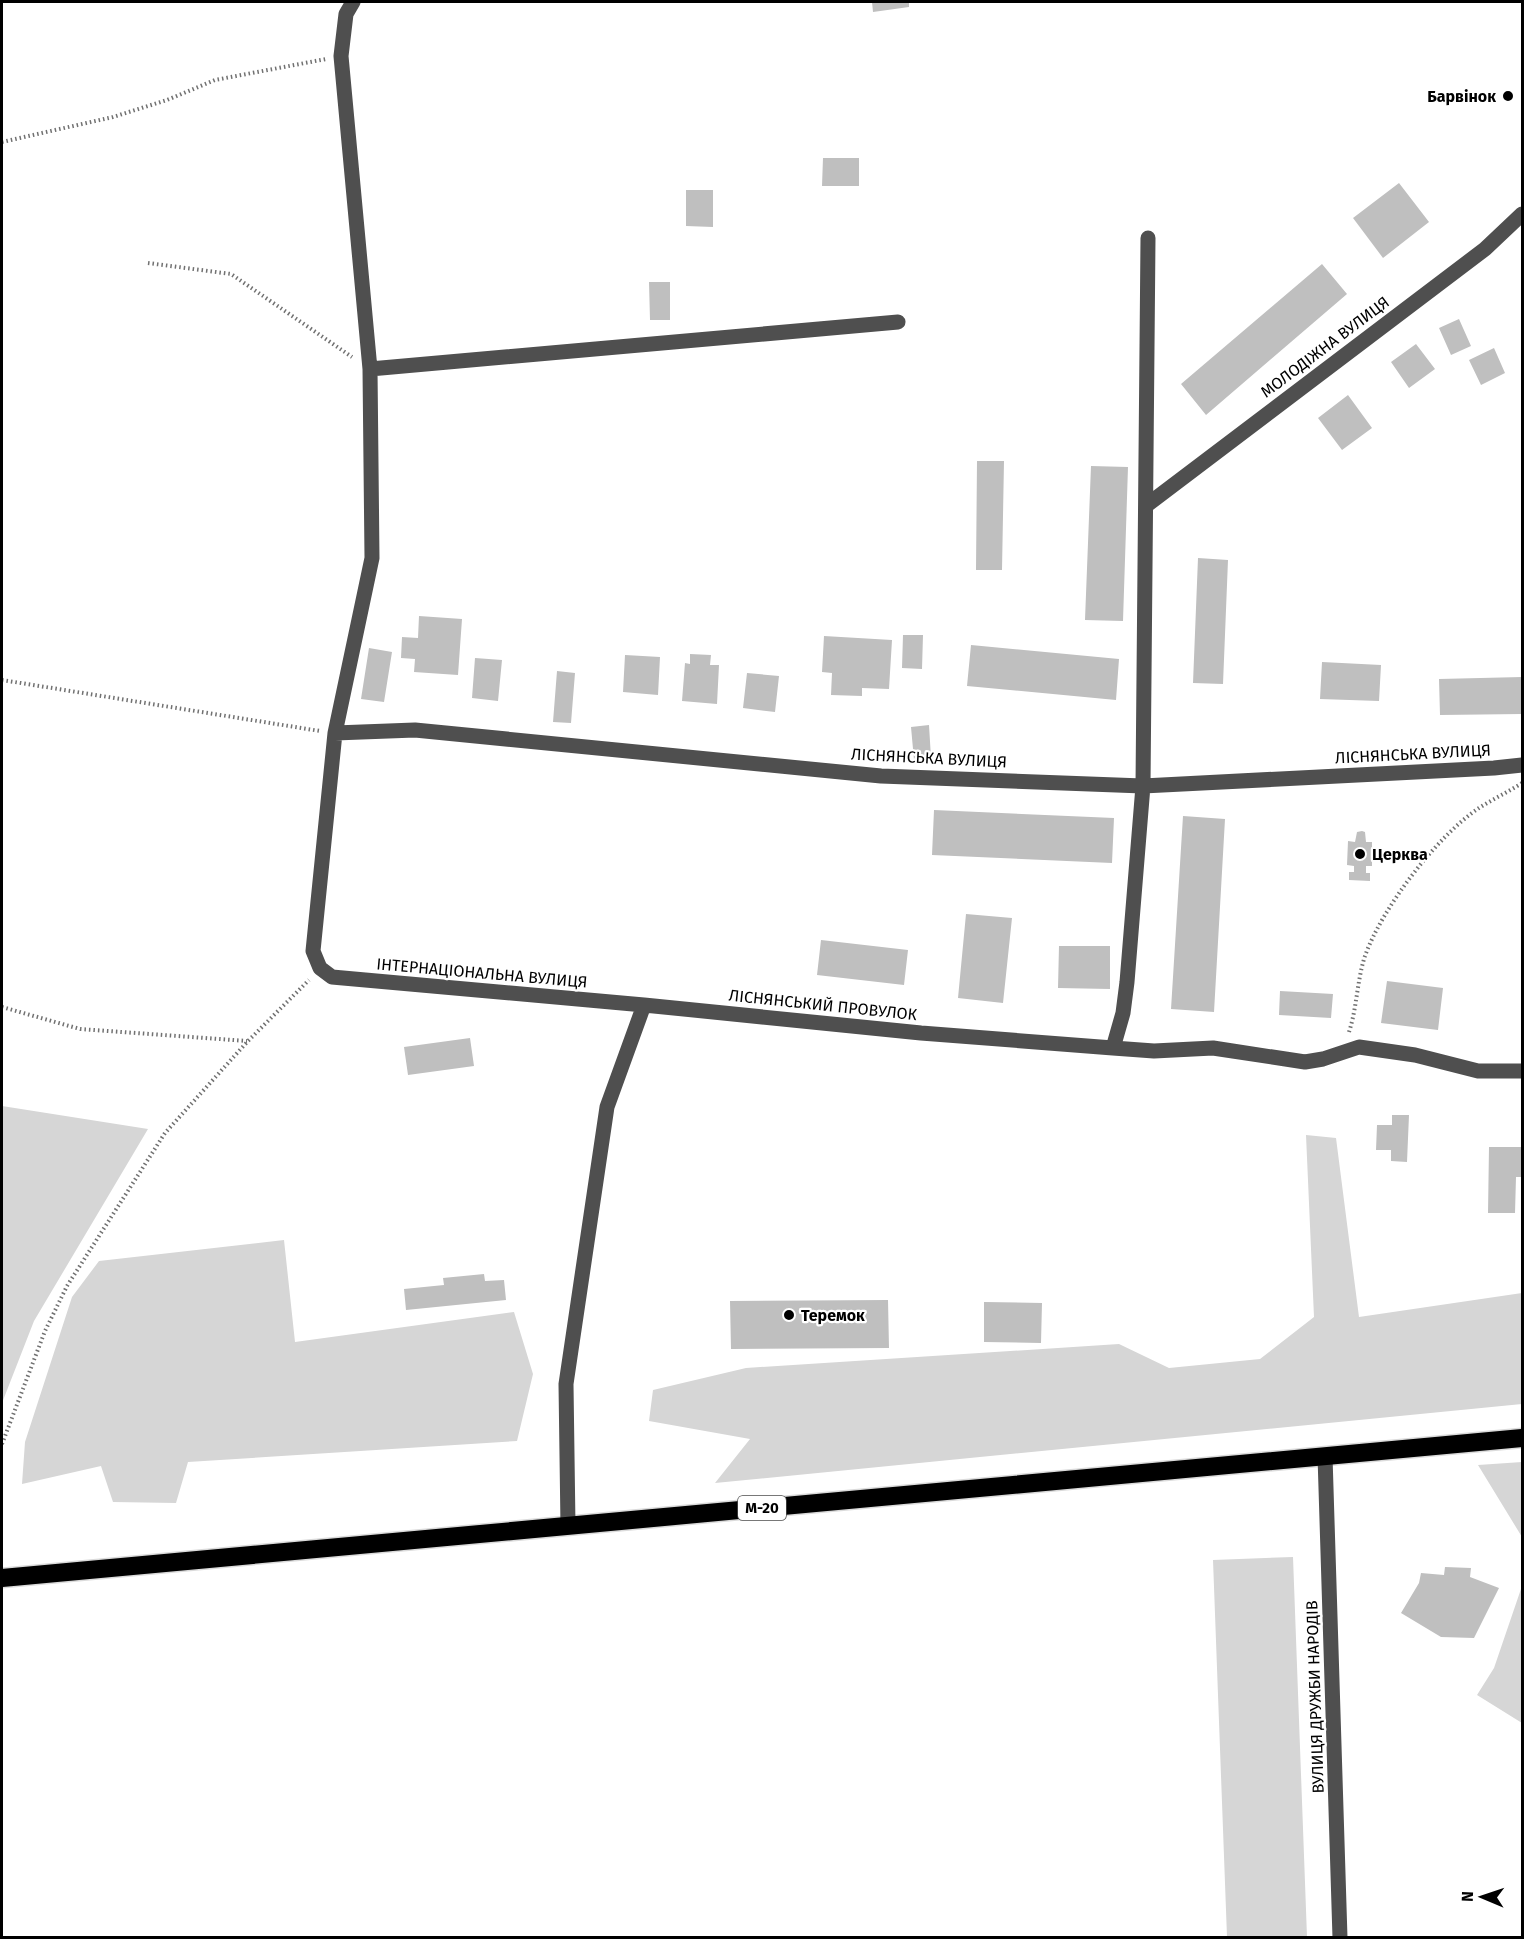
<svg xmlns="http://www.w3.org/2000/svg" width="1524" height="1939" font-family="'Fira Sans',sans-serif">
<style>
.green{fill:#d6d6d6}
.building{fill:#bfbfbf}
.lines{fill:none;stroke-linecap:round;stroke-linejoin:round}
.highway-casing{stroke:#dbdbdb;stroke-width:21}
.path{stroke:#717171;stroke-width:4;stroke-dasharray:1.5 3;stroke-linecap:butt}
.minor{stroke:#4f4f4f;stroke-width:15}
.highway{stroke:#000;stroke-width:18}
.poi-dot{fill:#000;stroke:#fff;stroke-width:2}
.labels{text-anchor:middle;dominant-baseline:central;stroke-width:4.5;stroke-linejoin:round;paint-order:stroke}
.shield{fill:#fff;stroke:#4c4c4c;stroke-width:1.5}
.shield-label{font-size:15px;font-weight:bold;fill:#000}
.poi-label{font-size:16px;font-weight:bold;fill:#000;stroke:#fff;text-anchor:start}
.street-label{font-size:16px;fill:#000;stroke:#fff}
</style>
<rect width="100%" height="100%" fill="#fff"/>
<path class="green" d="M 2,1106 L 148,1129 L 34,1321 L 2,1403 Z
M 1306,1135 L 1336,1138 L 1359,1317 L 1522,1293 L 1522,1404 L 715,1483 L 750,1439 L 649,1421 L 653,1390 L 746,1368 L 1119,1344 L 1169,1368 L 1260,1359 L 1314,1317 Z
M 284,1240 L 295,1342 L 514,1312 L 533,1374 L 517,1441 L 188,1462 L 176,1503 L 113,1502 L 101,1466 L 22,1484 L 25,1442 L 72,1297 L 99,1261 Z
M 1522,1462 L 1522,1537 L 1478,1465 Z
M 1293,1557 L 1307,1937 L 1227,1937 L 1213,1560 Z
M 1522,1586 L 1522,1723 L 1477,1695 L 1494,1668 Z"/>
<path class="building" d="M 872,2 L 909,2 L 909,7 L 873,12 Z
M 823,158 L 859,158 L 859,186 L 822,186 Z
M 1399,183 L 1429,222 L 1383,258 L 1353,218 Z
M 686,190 L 713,190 L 713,227 L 686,226 Z
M 1322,264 L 1347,294 L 1206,415 L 1181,384 Z
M 649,282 L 670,282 L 670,320 L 650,320 Z
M 1459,319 L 1471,346 L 1451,355 L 1439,328 Z
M 1416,344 L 1435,369 L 1409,388 L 1391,362 Z
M 1494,348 L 1505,373 L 1481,385 L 1469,360 Z
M 1348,395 L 1372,428 L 1342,450 L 1318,418 Z
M 977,461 L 1004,461 L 1002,570 L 976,570 Z
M 1091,466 L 1128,467 L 1123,621 L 1085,620 Z
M 1198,558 L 1228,560 L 1223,684 L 1193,683 Z
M 419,616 L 462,619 L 458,675 L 414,672 L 415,659 L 401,658 L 402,637 L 418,638 Z
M 903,635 L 923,635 L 922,669 L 902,668 Z
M 824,636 L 892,640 L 889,689 L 862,688 L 862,696 L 831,695 L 832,673 L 822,672 Z
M 971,645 L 1119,659 L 1116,700 L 967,686 Z
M 369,648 L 392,652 L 384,702 L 361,699 Z
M 690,654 L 711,655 L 710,665 L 719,665 L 717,704 L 682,701 L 685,663 L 690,664 Z
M 625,655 L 660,657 L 658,695 L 623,692 Z
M 475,658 L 502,660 L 498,701 L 472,698 Z
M 1322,662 L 1381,665 L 1379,701 L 1320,699 Z
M 557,671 L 575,673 L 571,723 L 553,722 Z
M 747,673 L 779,676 L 775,712 L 743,708 Z
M 1522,677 L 1522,714 L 1440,715 L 1439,679 Z
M 929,725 L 931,758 L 914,760 L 911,727 Z
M 934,810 L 1114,818 L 1112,863 L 932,855 Z
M 1183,816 L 1225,819 L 1214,1012 L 1171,1009 Z
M 1362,831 L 1365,832 L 1366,842 L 1372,842 L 1372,866 L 1366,866 L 1366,873 L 1370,873 L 1370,881 L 1349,880 L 1349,872 L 1354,872 L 1354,866 L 1347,865 L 1348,841 L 1355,842 L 1357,832 Z
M 966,914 L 1012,918 L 1003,1003 L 958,998 Z
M 821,940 L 908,950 L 904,985 L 817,975 Z
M 1059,946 L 1110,946 L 1110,989 L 1058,988 Z
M 1387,981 L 1443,988 L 1438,1030 L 1381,1023 Z
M 1280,991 L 1333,994 L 1331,1018 L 1279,1015 Z
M 470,1038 L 474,1066 L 408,1075 L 404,1047 Z
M 1392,1115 L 1409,1115 L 1407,1162 L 1391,1161 L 1391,1150 L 1376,1150 L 1377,1125 L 1392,1125 Z
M 1489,1147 L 1522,1147 L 1522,1177 L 1516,1177 L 1515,1213 L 1488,1213 Z
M 484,1274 L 485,1281 L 504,1280 L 506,1300 L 406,1310 L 404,1289 L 444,1285 L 443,1278 Z
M 888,1300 L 889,1348 L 731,1349 L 730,1301 Z
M 984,1302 L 1042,1303 L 1041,1343 L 984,1342 Z
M 1445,1567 L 1471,1568 L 1470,1577 L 1499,1588 L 1474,1638 L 1441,1637 L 1401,1613 L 1419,1583 L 1421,1573 L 1444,1575 Z"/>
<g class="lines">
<defs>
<path id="highway" d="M 2,1578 L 1522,1438"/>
</defs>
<use href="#highway" class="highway-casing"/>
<path class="path" d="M 2,142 L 113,117 L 167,100 L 215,80 L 326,59
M 148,263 L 231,274 L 352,357
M 2,680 L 320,731
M 2,1007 L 80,1029 L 247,1041
M 1349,1032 C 1357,1008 1357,980 1365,956 C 1382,908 1437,836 1479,808 C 1493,799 1508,792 1522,783
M 2,1444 L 45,1331 L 67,1286 L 165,1133 L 248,1041 L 309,980"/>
<path class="minor" d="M 353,2 L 346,14 L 341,56 L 370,369 L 372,558 L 335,733 L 313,951 L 320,968 L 332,977 L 644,1005
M 370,369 L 898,322
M 1147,505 L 1485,249 L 1522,214
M 335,733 L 415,730 L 881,776 L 1143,786 L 1494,768 L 1522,765
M 1113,1048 L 1123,1013 L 1127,982 L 1143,786 L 1148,238
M 1325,1456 L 1340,1938
M 568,1526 L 566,1384 L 607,1107 L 644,1005 L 921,1033 L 1113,1048 L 1154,1051 L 1213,1048 L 1305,1062 L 1323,1059 L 1359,1047 L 1415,1055 L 1478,1071 L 1522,1071"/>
<use href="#highway" class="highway"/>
</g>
<g class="poi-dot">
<circle cx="1508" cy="96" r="6"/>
<circle cx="1360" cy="854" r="6"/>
<circle cx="789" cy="1315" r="6"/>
</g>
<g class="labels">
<rect class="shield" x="738" y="1496" width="48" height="24" rx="4.5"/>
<g class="shield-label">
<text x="762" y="1508">М-20</text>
</g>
<g class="poi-label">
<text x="1496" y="96" text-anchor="end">Барвінок</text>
<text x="1372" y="854">Церква</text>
<text x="801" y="1315">Теремок</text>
</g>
<g class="street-label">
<text transform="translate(1325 347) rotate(-37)">МОЛОДІЖНА ВУЛИЦЯ</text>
<text transform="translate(1413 754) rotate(-3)">ЛІСНЯНСЬКА ВУЛИЦЯ</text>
<text transform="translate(929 758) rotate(3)">ЛІСНЯНСЬКА ВУЛИЦЯ</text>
<text transform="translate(482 973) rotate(5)">ІНТЕРНАЦІОНАЛЬНА ВУЛИЦЯ</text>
<text transform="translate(823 1005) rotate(6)">ЛІСНЯНСЬКИЙ ПРОВУЛОК</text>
<text transform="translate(1315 1697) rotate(-92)">ВУЛИЦЯ ДРУЖБИ НАРОДІВ</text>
</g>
</g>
<rect width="1524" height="1939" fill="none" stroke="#000000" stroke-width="6"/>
<g transform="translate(1482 1897) rotate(272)" stroke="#ffffff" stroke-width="4.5" paint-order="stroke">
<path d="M0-4.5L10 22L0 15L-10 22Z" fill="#000000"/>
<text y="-9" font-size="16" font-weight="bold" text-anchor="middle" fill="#000000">N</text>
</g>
</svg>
